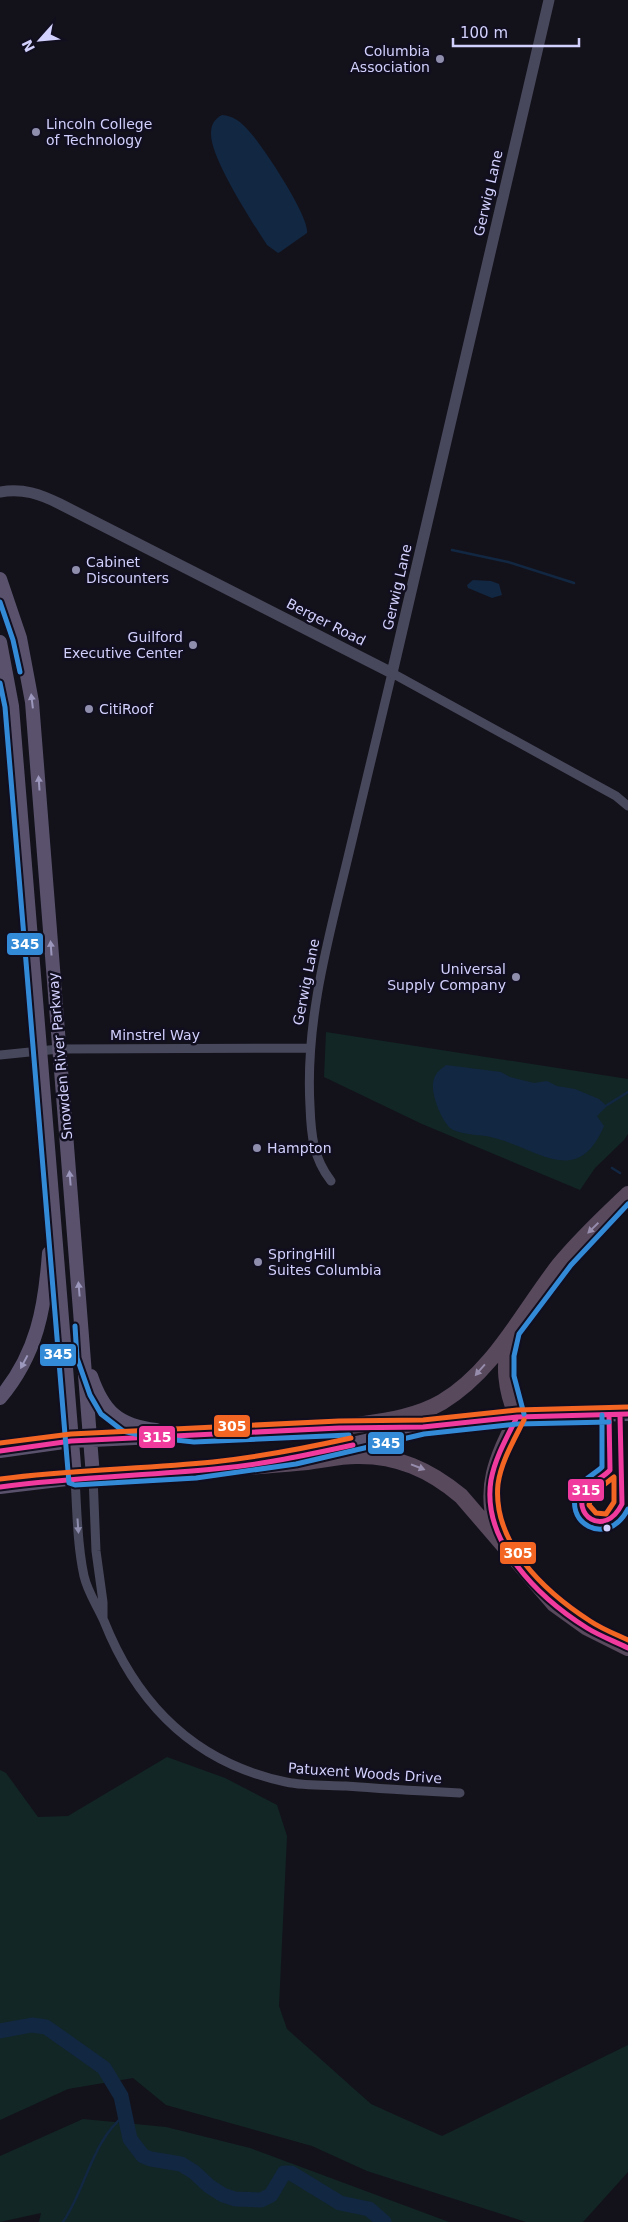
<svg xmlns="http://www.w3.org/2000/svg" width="628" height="2222" font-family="'DejaVu Sans',sans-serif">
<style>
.green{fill:#122625}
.water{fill:#122741}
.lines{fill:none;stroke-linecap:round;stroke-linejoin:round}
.stream{stroke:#122741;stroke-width:2.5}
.river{stroke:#122741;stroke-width:15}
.minor{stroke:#48485c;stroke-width:9}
.tertiary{stroke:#48485c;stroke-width:11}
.primary{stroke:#5a526d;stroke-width:14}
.motorway{stroke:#59495d;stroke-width:16}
.bus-1-casing{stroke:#100e1f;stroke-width:9}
.bus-2-casing{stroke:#100e1f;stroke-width:9}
.bus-3-casing{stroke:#100e1f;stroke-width:9}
.bus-1{stroke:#f13a9d;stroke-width:5}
.bus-2{stroke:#338bd7;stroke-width:5}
.bus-3{stroke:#f26522;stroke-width:5}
.oneway{fill:#9c97bc}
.oneway2{fill:#968cac}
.oneway3{fill:#8d8cac}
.poi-dot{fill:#8f8ead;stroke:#100e1f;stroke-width:2}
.bus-dot{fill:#d2d0fc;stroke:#100e1f;stroke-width:2}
.labels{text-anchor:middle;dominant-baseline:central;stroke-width:5;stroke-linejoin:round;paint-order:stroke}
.poi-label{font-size:14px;fill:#d2d0fc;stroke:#100e1f;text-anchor:start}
.street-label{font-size:14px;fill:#d2d0fc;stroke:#100e1f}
.line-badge{stroke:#100e1f;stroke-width:2}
.badge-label{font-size:14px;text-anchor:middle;font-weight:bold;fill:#fff}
</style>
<rect width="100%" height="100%" fill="#13121b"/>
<path class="green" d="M 326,1032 L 628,1079 L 628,1134 L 624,1140 L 595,1168 L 580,1190 L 422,1124 L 324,1077 Z
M 167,1757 L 225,1778 L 277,1805 L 287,1836 L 279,2006 L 287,2029 L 371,2104 L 442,2136 L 628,2045 L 628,2172 L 583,2222 L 526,2222 L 367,2171 L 312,2146 L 166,2105 L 133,2078 L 68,2089 L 0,2120 L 0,1770 L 6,1773 L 38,1817 L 68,1816 Z
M 83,2119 L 166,2127 L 250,2148 L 449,2222 L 39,2222 L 41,2213 L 0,2222 L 0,2156 Z"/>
<path class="water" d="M 222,115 C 233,116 240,121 248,130 C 261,143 310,217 307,233 L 280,252 L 278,253 L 267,245 C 252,222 211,159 211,134 C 211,125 214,119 222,115 Z
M 473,580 L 491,581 L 499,584 L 502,595 L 492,598 L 468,588 L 467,585 Z
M 446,1065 L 501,1072 L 510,1077 L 534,1083 L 547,1081 L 557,1086 L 575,1089 L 599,1099 L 607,1106 L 597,1116 L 604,1126 C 578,1187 541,1151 498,1139 C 484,1134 468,1136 453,1130 C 442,1124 429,1091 434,1079 C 436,1072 441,1069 446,1065 Z"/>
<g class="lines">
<path class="stream" d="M 452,550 L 508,562 L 574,583
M 607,1105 L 628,1092
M 612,1168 L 620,1173
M 63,2222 C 87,2187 91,2141 126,2114"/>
<path class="river" d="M 0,2031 L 32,2025 L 46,2027 L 104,2068 L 121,2096 L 130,2139 L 143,2156 L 151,2159 L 181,2164 L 194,2172 L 209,2186 L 223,2195 L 235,2199 L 261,2200 L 271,2195 L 284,2173 L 291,2173 L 340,2203 L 369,2209 L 384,2222"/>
<path class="minor" d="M 0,1055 L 59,1049 L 309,1048
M 331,1181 C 313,1158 311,1134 310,1106 C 305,1019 329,937 349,853 C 363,793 378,733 392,673 L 616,796 L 628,806
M 93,1476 L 96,1551 L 103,1602 L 103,1618
M 75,1478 C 77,1510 77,1544 84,1576 C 88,1593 97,1605 104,1621 C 137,1704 195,1763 286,1782 C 305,1786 326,1785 346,1786 C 384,1789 422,1791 460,1793"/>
<path class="tertiary" d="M 0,492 C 23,488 40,494 60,504 L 392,673 L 549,0"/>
<path class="primary" d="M 0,579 L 20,638 L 32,702 L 93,1476
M 0,642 L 12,706 L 75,1478
M 91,1376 C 103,1411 118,1426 156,1430
M 0,1398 C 37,1354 45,1308 49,1253
M 375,1428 L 423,1427 L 517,1417 L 628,1414
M 0,1451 L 71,1441 L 348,1428
M 302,1455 L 401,1433
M 0,1487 L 75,1478 L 207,1469"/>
<path class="motorway" d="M 339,1428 C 373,1422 411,1420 442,1402 C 494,1371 523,1311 559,1265 C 580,1239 604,1217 628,1194
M 196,1471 C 229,1468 262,1466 296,1463 C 316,1462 336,1456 356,1456 C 397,1455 430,1470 461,1496 L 554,1604 L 586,1627 L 628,1648
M 498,1533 C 482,1488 497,1458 517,1417 C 505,1389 503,1365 510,1336"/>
<defs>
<path id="bus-1" d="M 609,1415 L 610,1470 C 603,1478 592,1481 586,1490 C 570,1513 604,1540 622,1504 L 620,1415
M 517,1417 C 507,1437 495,1458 491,1480 C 481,1542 539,1598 587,1628 C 600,1636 614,1641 628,1648
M 0,1451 L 71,1441 L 339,1428 L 423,1427 L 517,1417 L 628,1414
M 0,1487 C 71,1477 142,1476 214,1469 C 261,1465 307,1455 353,1445"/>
<path id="bus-2" d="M 0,602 L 13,640 L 20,672
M 0,683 L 5,707 L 69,1483 L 75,1485 L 196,1478 L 296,1464 L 424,1434 L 517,1424 L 609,1422
M 75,1326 L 77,1358 L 90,1395 L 101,1414 L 123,1431 L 148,1437 L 194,1442 L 349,1435
M 524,1414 L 514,1376 L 514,1356 L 519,1334 L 571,1265 L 628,1204
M 602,1415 L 602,1467 C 595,1474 584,1478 579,1488 C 560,1521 607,1550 628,1509"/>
<path id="bus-3" d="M 524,1420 C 514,1440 501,1462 498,1484 C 492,1543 545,1592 590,1621 C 602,1629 615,1634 628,1640
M 0,1443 L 71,1434 L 339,1421 L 423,1420 L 517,1410 L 628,1407
M 614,1477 L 614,1502 L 606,1514 L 596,1513 L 589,1505 L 592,1494 Z
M 0,1479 C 71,1470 142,1469 213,1462 C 259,1457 306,1448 351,1438"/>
</defs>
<use href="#bus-1" class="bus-1-casing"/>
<use href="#bus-2" class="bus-2-casing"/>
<use href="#bus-3" class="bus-3-casing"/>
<use href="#bus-1" class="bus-1"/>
<use href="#bus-2" class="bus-2"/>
<use href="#bus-3" class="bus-3"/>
</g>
<defs><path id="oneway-solid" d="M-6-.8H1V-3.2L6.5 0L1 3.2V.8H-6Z" transform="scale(1.25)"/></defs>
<g class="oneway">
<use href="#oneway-solid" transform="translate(32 701) rotate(-97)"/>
<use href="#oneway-solid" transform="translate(39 783) rotate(-94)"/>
<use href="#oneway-solid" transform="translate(51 948) rotate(-94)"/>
<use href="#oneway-solid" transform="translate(70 1178) rotate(-95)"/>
<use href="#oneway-solid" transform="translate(79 1289) rotate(-95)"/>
<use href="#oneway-solid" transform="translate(24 1362) rotate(118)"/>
</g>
<g class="oneway2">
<use href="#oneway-solid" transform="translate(593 1228) rotate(136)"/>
<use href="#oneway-solid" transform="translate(480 1370) rotate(131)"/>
<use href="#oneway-solid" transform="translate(418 1467) rotate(21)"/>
</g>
<use class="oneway3" href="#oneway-solid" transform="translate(78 1526) rotate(86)"/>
<g class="poi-dot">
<circle cx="440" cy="59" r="5"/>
<circle cx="36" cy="132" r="5"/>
<circle cx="76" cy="570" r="5"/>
<circle cx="193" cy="645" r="5"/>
<circle cx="89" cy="709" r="5"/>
<circle cx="516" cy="977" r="5"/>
<circle cx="257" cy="1148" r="5"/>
<circle cx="258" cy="1262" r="5"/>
</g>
<circle class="bus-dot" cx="607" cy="1528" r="4.5"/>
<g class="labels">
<g class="poi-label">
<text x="430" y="51" text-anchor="end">Columbia<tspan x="430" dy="16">Association</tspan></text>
<text x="46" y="124">Lincoln College<tspan x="46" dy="16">of Technology</tspan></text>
<text x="86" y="562">Cabinet<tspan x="86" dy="16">Discounters</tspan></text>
<text x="183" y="637" text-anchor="end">Guilford<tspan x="183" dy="16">Executive Center</tspan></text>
<text x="99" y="709">CitiRoof</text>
<text x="506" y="969" text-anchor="end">Universal<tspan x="506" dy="16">Supply Company</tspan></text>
<text x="267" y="1148">Hampton</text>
<text x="268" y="1254">SpringHill<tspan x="268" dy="16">Suites Columbia</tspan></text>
</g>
<g class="street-label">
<text transform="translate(488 193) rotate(-77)">Gerwig Lane</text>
<text transform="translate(397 587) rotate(-77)">Gerwig Lane</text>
<text transform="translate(326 622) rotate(27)">Berger Road</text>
<text transform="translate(306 982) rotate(-79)">Gerwig Lane</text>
<text x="155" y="1035">Minstrel Way</text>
<text transform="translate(60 1056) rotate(-95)">Snowden River Parkway</text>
<text transform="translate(365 1773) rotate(4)">Patuxent Woods Drive</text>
</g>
</g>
<g class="line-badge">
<rect x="6" y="932" width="38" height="24" rx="5" fill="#338bd7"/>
<rect x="39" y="1343" width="38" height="24" rx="5" fill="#338bd7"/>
<rect x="213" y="1414" width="38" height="24" rx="5" fill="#f26522"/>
<rect x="138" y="1425" width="38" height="24" rx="5" fill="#f13a9d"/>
<rect x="367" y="1431" width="38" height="24" rx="5" fill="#338bd7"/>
<rect x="567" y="1478" width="38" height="24" rx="5" fill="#f13a9d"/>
<rect x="499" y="1541" width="38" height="24" rx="5" fill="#f26522"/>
</g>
<g class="badge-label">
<text x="25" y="949">345</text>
<text x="58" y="1359">345</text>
<text x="232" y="1431">305</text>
<text x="157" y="1442">315</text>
<text x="386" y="1448">345</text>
<text x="586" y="1495">315</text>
<text x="518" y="1558">305</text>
</g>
<g transform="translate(40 40) rotate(243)" stroke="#100e1f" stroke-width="4" paint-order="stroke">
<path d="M0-4L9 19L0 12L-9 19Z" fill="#d2d0fc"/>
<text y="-8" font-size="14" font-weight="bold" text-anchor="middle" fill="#d2d0fc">N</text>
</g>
<path d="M453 38v8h126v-8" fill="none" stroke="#d2d0fc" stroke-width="2.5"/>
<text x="460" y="38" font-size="15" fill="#d2d0fc" stroke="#100e1f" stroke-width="4" paint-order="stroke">100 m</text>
</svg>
